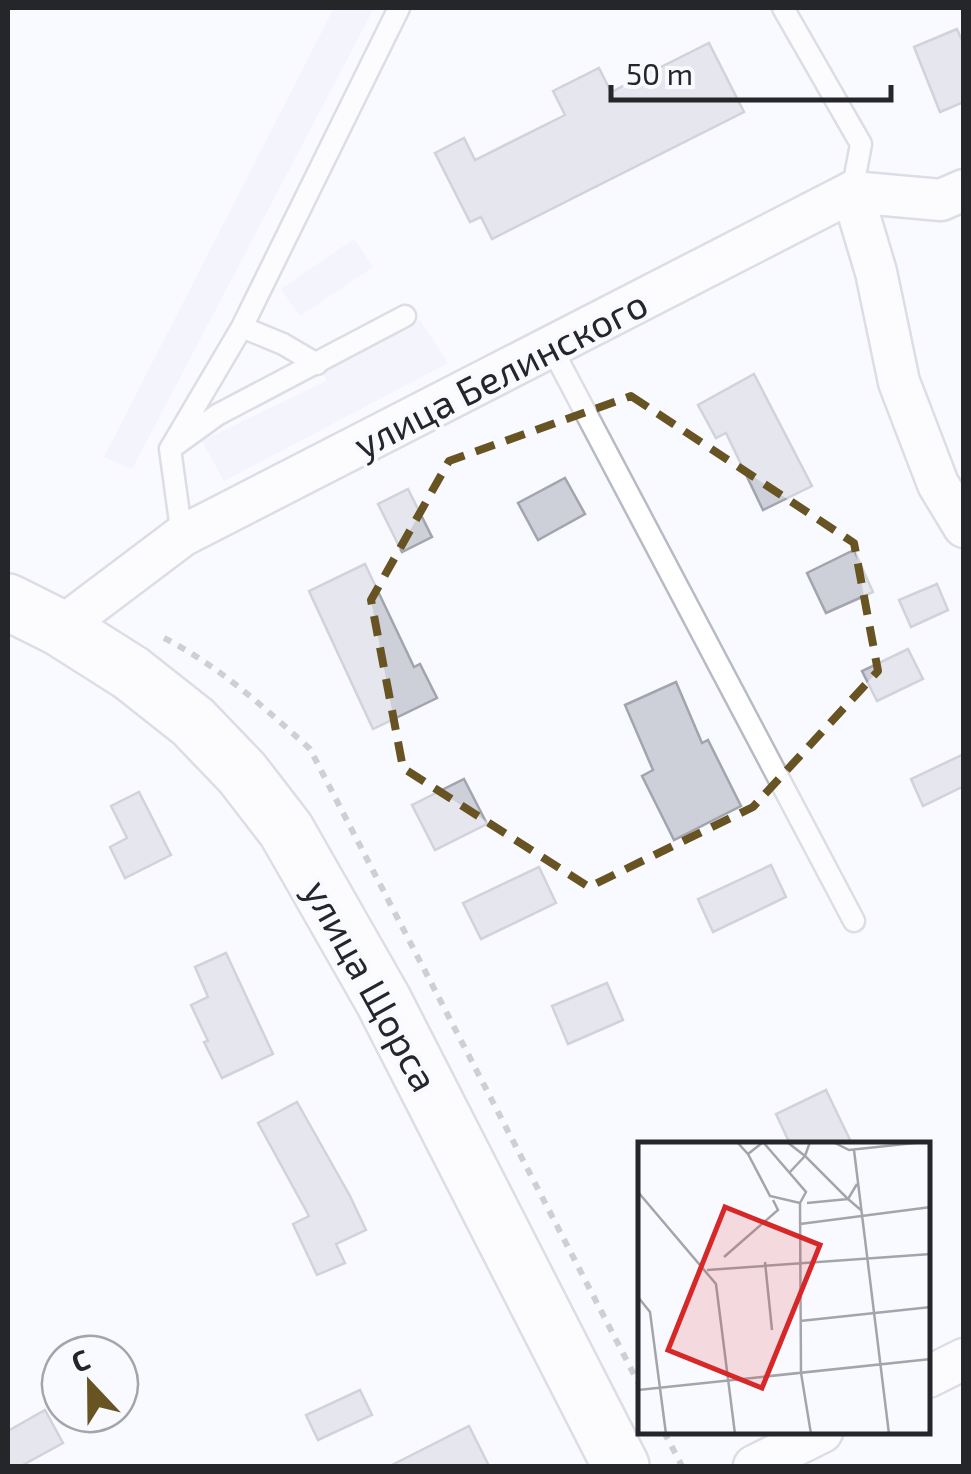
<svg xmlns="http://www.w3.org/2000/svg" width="971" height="1474" font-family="'Exo 2',sans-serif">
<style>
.built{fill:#ebedf8}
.building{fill:#cdcfd9;stroke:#a2a4ae;stroke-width:2.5}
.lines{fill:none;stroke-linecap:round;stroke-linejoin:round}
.lane-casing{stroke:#b8bac5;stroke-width:25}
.street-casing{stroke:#b8bac5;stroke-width:45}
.secondary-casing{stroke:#b8bac5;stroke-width:60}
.path{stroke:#9a9b9f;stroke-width:6;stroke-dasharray:8 8;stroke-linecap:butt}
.lane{stroke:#fff;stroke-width:20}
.street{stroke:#fff;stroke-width:40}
.secondary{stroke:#fff;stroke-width:55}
.marked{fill:none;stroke:#675422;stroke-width:8;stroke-dasharray:20 12;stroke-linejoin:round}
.labels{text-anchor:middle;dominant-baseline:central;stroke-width:8;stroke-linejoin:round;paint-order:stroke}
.street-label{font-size:38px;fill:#25262a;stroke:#f9faff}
.inset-road{fill:none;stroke:#a4a5aa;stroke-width:2.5}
.view{fill:#d62828;fill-opacity:0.15;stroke:#d62828;stroke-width:5}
.inset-edge{fill:none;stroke:#25262a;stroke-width:5}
</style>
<rect width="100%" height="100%" fill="#f9faff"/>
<path class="built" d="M 334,8 L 374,8 L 132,469 L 104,457 Z
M 354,239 L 373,267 L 300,316 L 281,289 Z
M 420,320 L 448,363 L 224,481 L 202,441 L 326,381 L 323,372 Z"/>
<path class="building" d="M 957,29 L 964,45 L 964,102 L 940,112 L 914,47 Z
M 709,43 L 744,112 L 492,239 L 481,217 L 470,222 L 435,153 L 464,138 L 475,160 L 565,115 L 553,91 L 599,68 L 611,92 Z
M 754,374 L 812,486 L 763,510 L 726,433 L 716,438 L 698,405 Z
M 565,478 L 585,514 L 538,540 L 518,503 Z
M 408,489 L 432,537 L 402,552 L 378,504 Z
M 854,550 L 873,592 L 826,613 L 807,573 Z
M 365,564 L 414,667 L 420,664 L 437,698 L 373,729 L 309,591 Z
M 937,584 L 948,610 L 911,627 L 899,600 Z
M 908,649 L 923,679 L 877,701 L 862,671 Z
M 676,682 L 702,743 L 708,740 L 741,806 L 674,840 L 642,776 L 653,770 L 625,705 Z
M 964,754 L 964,786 L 923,806 L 911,779 Z
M 464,779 L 487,824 L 435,850 L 412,805 Z
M 139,792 L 171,855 L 125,878 L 110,847 L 127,838 L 111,806 Z
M 771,865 L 786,897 L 713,932 L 698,899 Z
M 539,867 L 556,903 L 481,939 L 463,903 Z
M 226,953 L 273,1054 L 222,1078 L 204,1042 L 208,1041 L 191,1005 L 208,997 L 195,967 Z
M 607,983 L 623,1020 L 568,1044 L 552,1006 Z
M 826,1090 L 852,1144 L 790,1144 L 776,1114 Z
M 297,1102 L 350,1196 L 366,1230 L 336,1244 L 345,1263 L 317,1275 L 293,1224 L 309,1216 L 258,1123 Z
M 360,1390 L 372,1415 L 318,1440 L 306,1415 Z
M 45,1410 L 63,1443 L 21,1466 L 8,1466 L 8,1431 Z
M 469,1426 L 489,1466 L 390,1466 Z"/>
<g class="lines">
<defs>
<path id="lane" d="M 783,8 L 861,144 L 852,192
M 242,327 L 283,344 L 317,364
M 551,347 L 854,921
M 170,449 L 242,327 L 399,8
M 182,536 L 170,449 L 217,415 L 405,316"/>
<path id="street" d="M 852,192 L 876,272 L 899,382 L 938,484 L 964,527
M 60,628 L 182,536 L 852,192 L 941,200 L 964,190
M 928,1377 L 964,1359
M 754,1466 L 822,1432"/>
<path id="secondary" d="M 8,602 L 60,628 L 131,673 L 193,722 L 242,773 L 286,830 L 383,1000 L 621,1466"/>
</defs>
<use href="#lane" class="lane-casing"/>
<use href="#street" class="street-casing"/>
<use href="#secondary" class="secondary-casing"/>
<path class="path" d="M 164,638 C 219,666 265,708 310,749 L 641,1388
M 664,1432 L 682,1466"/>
<use href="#lane" class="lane"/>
<use href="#street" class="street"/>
<use href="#secondary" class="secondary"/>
</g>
<path d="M0 0H971V1474H0ZM 631,396 L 854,543 L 878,671 L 753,807 L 589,887 L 403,768 L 371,600 L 449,461 Z" fill="#f9faff" fill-opacity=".55" fill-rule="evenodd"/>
<path class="marked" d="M 631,396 L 854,543 L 878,671 L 753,807 L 589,887 L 403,768 L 371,600 L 449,461 Z"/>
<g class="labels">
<g class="street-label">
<text transform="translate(500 373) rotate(-27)">улица Белинского</text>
<text transform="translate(372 985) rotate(61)">улица Щорса</text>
</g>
</g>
<g transform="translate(638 1142)">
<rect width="292" height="292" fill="#f9faff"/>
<path class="inset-road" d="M 99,0 L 110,12 L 124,1M 125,0 L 168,50 L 162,61M 149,0 L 167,14 L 151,31M 195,0 L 211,8 L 286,0M 216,8 L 251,292M 110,12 L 132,54 L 162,61 L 163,231 L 173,292M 219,42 L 210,57 L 224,69M 0,50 L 78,142 L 97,292M 169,61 L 210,57 L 167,14 L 172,0M 162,82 L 293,65M 86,115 L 140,68 L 135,58M 127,120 L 134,188M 69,128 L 293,112M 0,155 L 12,170 L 28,292M 162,179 L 293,165M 0,248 L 293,217"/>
<path class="view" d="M 87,65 L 182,103 L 124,246 L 30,208 Z"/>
<rect width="292" height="292" class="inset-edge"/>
</g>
<rect width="971" height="1474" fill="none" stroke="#25262a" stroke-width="20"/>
<g transform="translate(90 1384) rotate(338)"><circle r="48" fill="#f9faff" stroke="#a4a5aa" stroke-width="2.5"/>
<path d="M0-8L18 38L0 25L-18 38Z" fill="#675422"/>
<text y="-15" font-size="28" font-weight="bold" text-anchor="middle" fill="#25262a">С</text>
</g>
<path d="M611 85v15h280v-15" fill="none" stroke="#25262a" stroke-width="5"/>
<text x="626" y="85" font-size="30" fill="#25262a" stroke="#f9faff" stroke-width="8" paint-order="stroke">50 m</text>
</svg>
